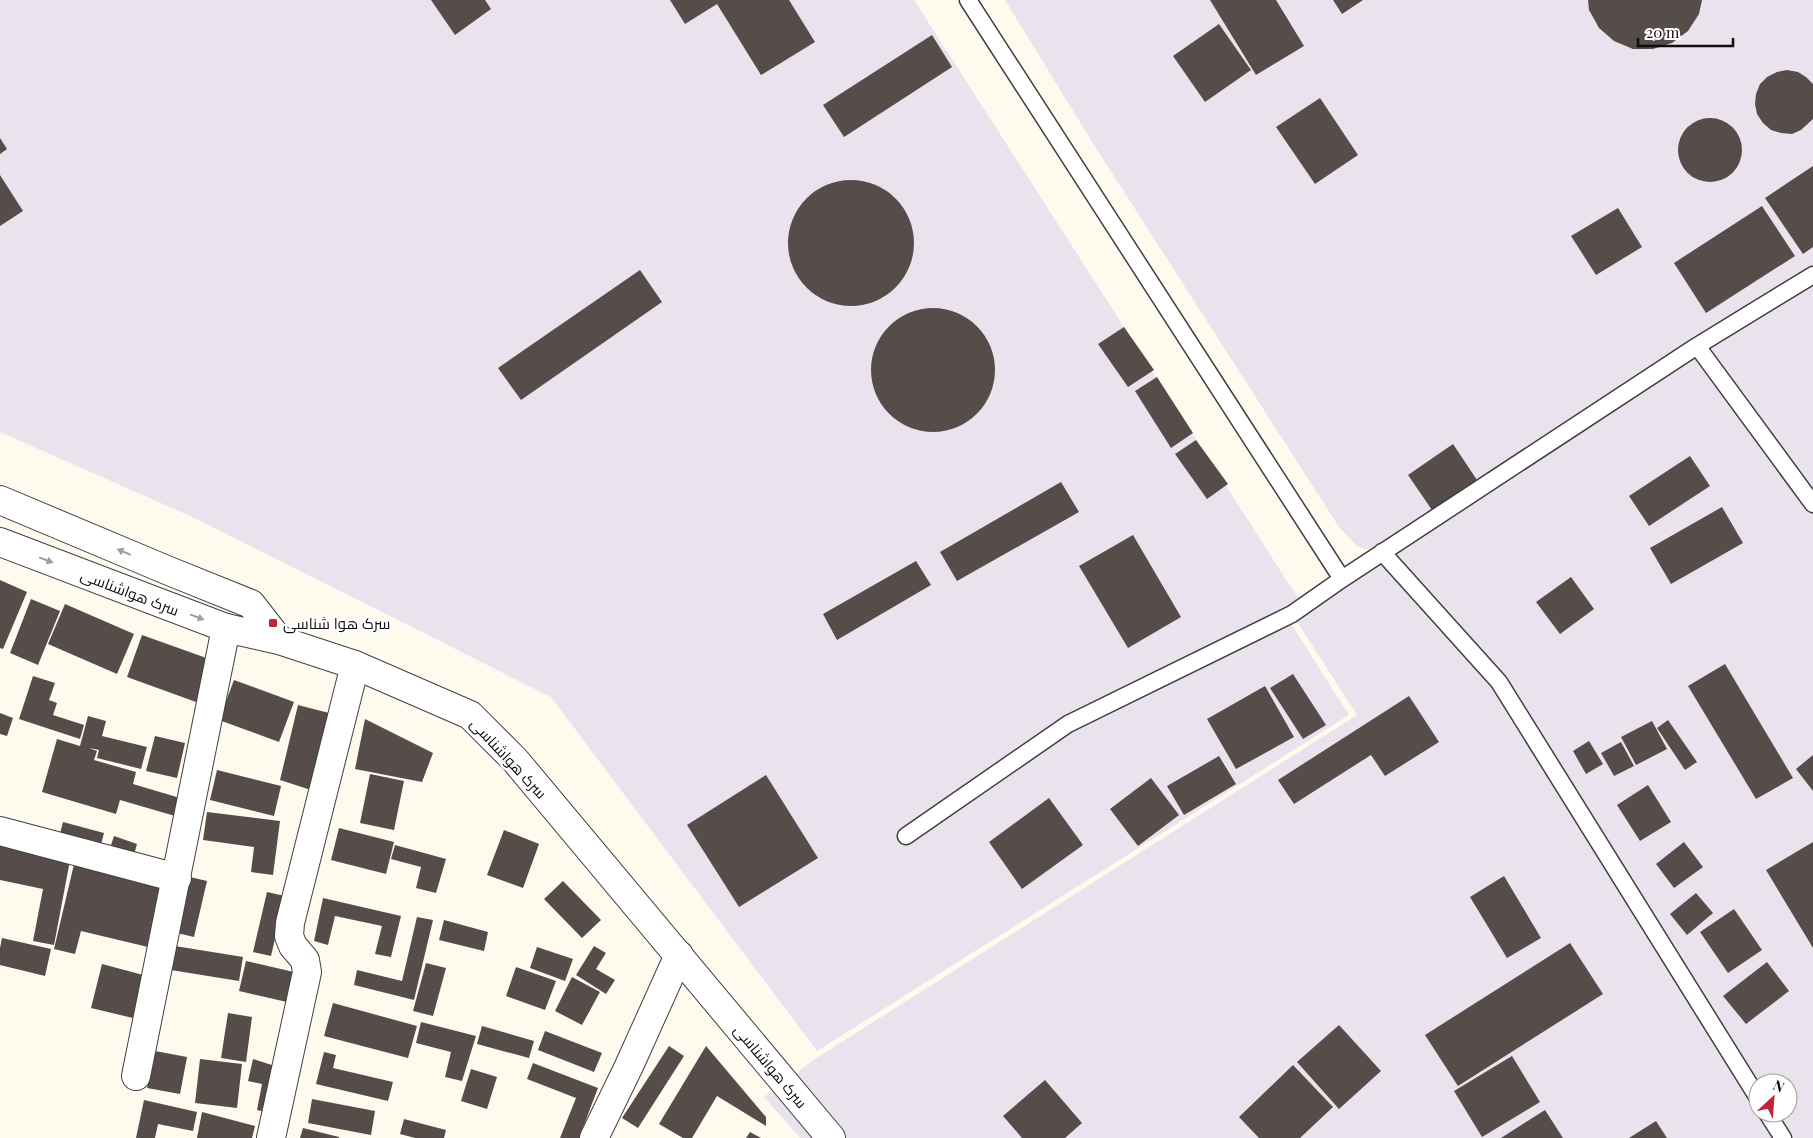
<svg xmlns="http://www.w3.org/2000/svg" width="1813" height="1138" font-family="'Playfair Display',Cairo,serif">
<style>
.industrial{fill:#eae2ec;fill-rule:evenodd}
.building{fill:#564d4a}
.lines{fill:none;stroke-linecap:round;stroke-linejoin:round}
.service-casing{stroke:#404040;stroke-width:19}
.minor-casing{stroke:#404040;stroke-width:30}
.tertiary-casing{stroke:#404040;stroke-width:30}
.service{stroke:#fff;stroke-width:16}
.minor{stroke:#fff;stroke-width:28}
.tertiary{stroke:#fff;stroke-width:28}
.oneway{fill:#9e9e9e}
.poi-dot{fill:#bd253b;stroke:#fff;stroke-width:2}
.labels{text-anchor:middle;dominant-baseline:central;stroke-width:5;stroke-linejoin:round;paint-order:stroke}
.street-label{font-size:15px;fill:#0d0d0d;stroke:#fff}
.poi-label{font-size:15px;fill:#0d0d0d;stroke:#fff;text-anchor:start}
</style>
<rect width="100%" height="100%" fill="#fffaee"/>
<path class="industrial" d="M 0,0 L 914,0 L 1298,598 L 1283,611 L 1349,715 L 817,1051 L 551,697 L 199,520 L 0,432 Z
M 1005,0 L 1813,0 L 1813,1138 L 800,1138 L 764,1097 L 815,1059 L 1357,715 L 1292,614 L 1381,552 L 1358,547 L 1339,527 L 1094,145 ZM 1758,1083 L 1788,1083 L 1788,1113 L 1758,1113 Z"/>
<path class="building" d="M 431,0 L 485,0 L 491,9 L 455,35 Z
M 670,0 L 789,0 L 815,42 L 761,75 L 717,4 L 685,24 Z
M 1210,0 L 1276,0 L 1304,46 L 1256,75 Z
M 1333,0 L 1363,0 L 1342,14 Z
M 1588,0 L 1702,0 L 1699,14 L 1688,31 L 1672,43 L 1653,49 L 1633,49 L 1614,41 L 1599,28 L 1589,10 Z
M 1219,24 L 1251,70 L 1205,102 L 1173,56 Z
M 932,35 L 952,67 L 844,137 L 823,105 Z
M 1787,70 L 1798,72 L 1806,77 L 1813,84 L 1813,119 L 1801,130 L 1792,134 L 1781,133 L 1771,130 L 1763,123 L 1757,114 L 1755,104 L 1756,94 L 1760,84 L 1767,77 L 1777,72 Z
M 1320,98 L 1358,155 L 1315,184 L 1276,127 Z
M1678 150a32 32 0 1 1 64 0a32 32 0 1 1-64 0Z
M 0,138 L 7,149 L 0,154 Z
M 1813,166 L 1813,247 L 1803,254 L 1765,198 Z
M 0,175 L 23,211 L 0,226 Z
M788 243a63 63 0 1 1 126 0a63 63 0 1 1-126 0Z
M 1762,206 L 1795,256 L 1706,313 L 1674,263 Z
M 1618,208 L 1642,247 L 1596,275 L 1571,236 Z
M 640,270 L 662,302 L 521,400 L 498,368 Z
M871 370a62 62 0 1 1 124 0a62 62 0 1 1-124 0Z
M 1124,327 L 1154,370 L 1128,387 L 1098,344 Z
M 1157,377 L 1193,433 L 1171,448 L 1135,391 Z
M 1196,440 L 1228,484 L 1207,499 L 1175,454 Z
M 1453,444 L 1479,483 L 1434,513 L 1408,475 Z
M 1690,456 L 1710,486 L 1649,526 L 1629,496 Z
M 1061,482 L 1079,512 L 957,581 L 940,552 Z
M 1722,507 L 1743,543 L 1671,584 L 1650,548 Z
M 1133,535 L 1181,617 L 1128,648 L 1079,566 Z
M 916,561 L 931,585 L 837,640 L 823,614 Z
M 1571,577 L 1594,609 L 1560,634 L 1536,602 Z
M 0,580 L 27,592 L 3,649 L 0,648 Z
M 31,599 L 60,611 L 38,665 L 10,653 Z
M 65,604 L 134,634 L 117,674 L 48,644 Z
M 142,635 L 212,660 L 196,702 L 127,677 Z
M 1725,664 L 1793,778 L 1756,799 L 1688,686 Z
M 1293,674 L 1326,725 L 1303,739 L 1270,688 Z
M 33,676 L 55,683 L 49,700 L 57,703 L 53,715 L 84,725 L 80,739 L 19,719 Z
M 234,680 L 294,702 L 279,742 L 219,720 Z
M 1265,686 L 1294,737 L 1236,769 L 1207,719 Z
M 1409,696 L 1439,742 L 1385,776 L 1371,755 L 1294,804 L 1278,780 Z
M 298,705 L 329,713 L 314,791 L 280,780 Z
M 0,713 L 13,718 L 7,736 L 0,734 Z
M 88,716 L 106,721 L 102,736 L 147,747 L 141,769 L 97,758 L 99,750 L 89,748 L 97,751 L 94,760 L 136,772 L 133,784 L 180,798 L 175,816 L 120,800 L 116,814 L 42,792 L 57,739 L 80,746 Z
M 365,719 L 433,753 L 422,782 L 355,769 Z
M 1668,720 L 1697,762 L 1685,770 L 1657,728 Z
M 1652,721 L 1667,749 L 1636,765 L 1621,737 Z
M 155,736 L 185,743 L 177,778 L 146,771 Z
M 1589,741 L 1603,764 L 1586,774 L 1573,751 Z
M 1621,742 L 1634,766 L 1614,776 L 1601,753 Z
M 1813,755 L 1813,791 L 1796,769 Z
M 1219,756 L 1236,784 L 1184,815 L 1167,786 Z
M 217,770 L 281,786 L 274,816 L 210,800 Z
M 370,774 L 404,781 L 394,830 L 360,823 Z
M 766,775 L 818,858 L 739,907 L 687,825 Z
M 1151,778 L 1179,815 L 1138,846 L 1110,809 Z
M 1648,785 L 1671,822 L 1640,841 L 1617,805 Z
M 1049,798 L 1083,845 L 1022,889 L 989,842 Z
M 207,812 L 280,821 L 273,875 L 251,872 L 254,847 L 203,840 Z
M 63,822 L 104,833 L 99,852 L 58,841 Z
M 339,828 L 394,842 L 386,874 L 331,860 Z
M 504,830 L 539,844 L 523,888 L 487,875 Z
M 114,836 L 137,844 L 132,862 L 108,854 Z
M 0,841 L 71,855 L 54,945 L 33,941 L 43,889 L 0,880 Z
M 1684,842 L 1703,867 L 1674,888 L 1656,864 Z
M 1813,842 L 1813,948 L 1766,870 Z
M 395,845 L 446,859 L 436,893 L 416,888 L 421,867 L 391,859 Z
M 75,860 L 164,881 L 148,947 L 81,931 L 75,954 L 54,949 Z
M 186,876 L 207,881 L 194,937 L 173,932 Z
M 1504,876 L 1541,938 L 1507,958 L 1470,897 Z
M 563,881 L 601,920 L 582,938 L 544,899 Z
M 267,892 L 285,896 L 271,956 L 253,952 Z
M 1696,893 L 1713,913 L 1687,935 L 1670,914 Z
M 323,898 L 401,916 L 391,957 L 375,954 L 382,926 L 335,916 L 328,945 L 314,941 Z
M 1734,909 L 1762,950 L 1728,973 L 1700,932 Z
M 417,917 L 433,920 L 414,1000 L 354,985 L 357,970 L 402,981 Z
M 444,920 L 488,932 L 484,951 L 439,940 Z
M 2,938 L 51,949 L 45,976 L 0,965 L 0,948 Z
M 1570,943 L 1603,994 L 1458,1086 L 1425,1035 Z
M 175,946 L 243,957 L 239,981 L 171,970 Z
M 594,946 L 606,953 L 596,969 L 615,980 L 606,994 L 576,975 Z
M 537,947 L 573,959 L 565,981 L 530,968 Z
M 246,961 L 298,973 L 288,1029 L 281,1027 L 287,1002 L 239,991 Z
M 1767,962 L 1789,991 L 1746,1024 L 1723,996 Z
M 426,963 L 446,968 L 433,1016 L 413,1011 Z
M 102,964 L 147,976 L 137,1019 L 91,1008 Z
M 516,967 L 556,981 L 545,1010 L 506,996 Z
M 572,977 L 600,992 L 582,1025 L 555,1011 Z
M 333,1003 L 417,1026 L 408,1058 L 324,1036 Z
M 228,1013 L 252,1017 L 246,1062 L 221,1058 Z
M 421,1022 L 476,1036 L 462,1081 L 445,1077 L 451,1052 L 416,1043 Z
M 1339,1025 L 1381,1071 L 1339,1109 L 1297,1062 Z
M 482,1026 L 534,1041 L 529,1058 L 477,1044 Z
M 545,1031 L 602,1053 L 594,1072 L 538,1050 Z
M 669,1046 L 684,1056 L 638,1128 L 622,1118 Z
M 706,1046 L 766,1117 L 766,1126 L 717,1096 L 692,1138 L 683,1138 L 659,1124 Z
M 155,1051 L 187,1057 L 180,1094 L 147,1088 Z
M 324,1052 L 336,1055 L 333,1068 L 393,1082 L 388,1101 L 316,1084 Z
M 1512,1056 L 1540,1102 L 1482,1137 L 1454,1091 Z
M 200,1059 L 242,1064 L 237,1108 L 195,1103 Z
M 253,1059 L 281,1068 L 273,1114 L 257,1110 L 262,1084 L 248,1081 Z
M 533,1063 L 598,1088 L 579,1138 L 560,1138 L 576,1098 L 527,1079 Z
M 1293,1065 L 1333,1107 L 1300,1138 L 1259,1138 L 1239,1117 Z
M 471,1069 L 497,1077 L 487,1109 L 461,1101 Z
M 1045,1080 L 1082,1123 L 1065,1138 L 1022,1138 L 1003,1116 Z
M 312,1099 L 375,1111 L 371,1135 L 308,1123 Z
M 144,1100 L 197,1112 L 193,1131 L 158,1124 L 155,1138 L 136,1138 Z
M 1545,1110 L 1563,1138 L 1501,1138 Z
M 202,1112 L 255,1126 L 252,1138 L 197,1138 Z
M 404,1119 L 446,1130 L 444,1138 L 415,1138 L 400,1134 Z
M 1656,1121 L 1667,1138 L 1629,1138 Z
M 303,1128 L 339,1137 L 339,1138 L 300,1138 Z
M 750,1132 L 761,1138 L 746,1138 Z"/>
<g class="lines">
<defs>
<path id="service" d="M 968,0 L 1342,579
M 1697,346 L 1813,504
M 1382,552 L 1499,682 L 1758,1098
M 906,836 L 1068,724 L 1292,614 L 1342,579 L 1697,346 L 1813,275
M 1767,1113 L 1783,1138"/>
<path id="minor" d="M 0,831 L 177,878
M 136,1076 L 226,628
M 271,1138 L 307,972 L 305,960 L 293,946 L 289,936 L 290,923 L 355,665
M 594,1138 L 629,1066 L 679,955"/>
<path id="tertiary" d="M 0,500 L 169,571 L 251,604 L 279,640
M 0,542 L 226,628 L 279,640 L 355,665 L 470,715 L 515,760 L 831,1138"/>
</defs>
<use href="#service" class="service-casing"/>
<use href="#minor" class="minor-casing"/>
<use href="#tertiary" class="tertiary-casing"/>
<use href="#service" class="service"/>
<use href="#minor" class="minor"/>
<use href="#tertiary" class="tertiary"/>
</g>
<defs><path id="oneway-solid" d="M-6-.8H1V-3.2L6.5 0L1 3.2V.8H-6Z" transform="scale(1.25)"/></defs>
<g class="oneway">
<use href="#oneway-solid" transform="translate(124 552) rotate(-157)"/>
<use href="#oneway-solid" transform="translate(46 560) rotate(21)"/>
<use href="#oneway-solid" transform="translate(197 617) rotate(21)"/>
</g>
<rect class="poi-dot" x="268" y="618" width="10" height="10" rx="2.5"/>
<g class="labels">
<g class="street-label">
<text transform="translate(130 592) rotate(21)">سرک هواشناسی</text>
<text transform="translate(509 758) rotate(47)">سرک هواشناسی</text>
<text transform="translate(771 1066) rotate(50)">سرک هواشناسی</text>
</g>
<g class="poi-label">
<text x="283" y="623">سرک هوا شناسی</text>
</g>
</g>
<g transform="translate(1773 1098) rotate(26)"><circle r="24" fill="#ffffff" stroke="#9e9e9e"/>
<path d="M0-4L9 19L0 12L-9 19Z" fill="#bd253b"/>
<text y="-8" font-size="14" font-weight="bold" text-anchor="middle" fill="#0d0d0d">N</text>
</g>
<path d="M1638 38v8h95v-8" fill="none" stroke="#0d0d0d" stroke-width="2.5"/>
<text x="1646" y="38" font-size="15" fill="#0d0d0d" stroke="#ffffff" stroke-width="4" paint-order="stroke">20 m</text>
</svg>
